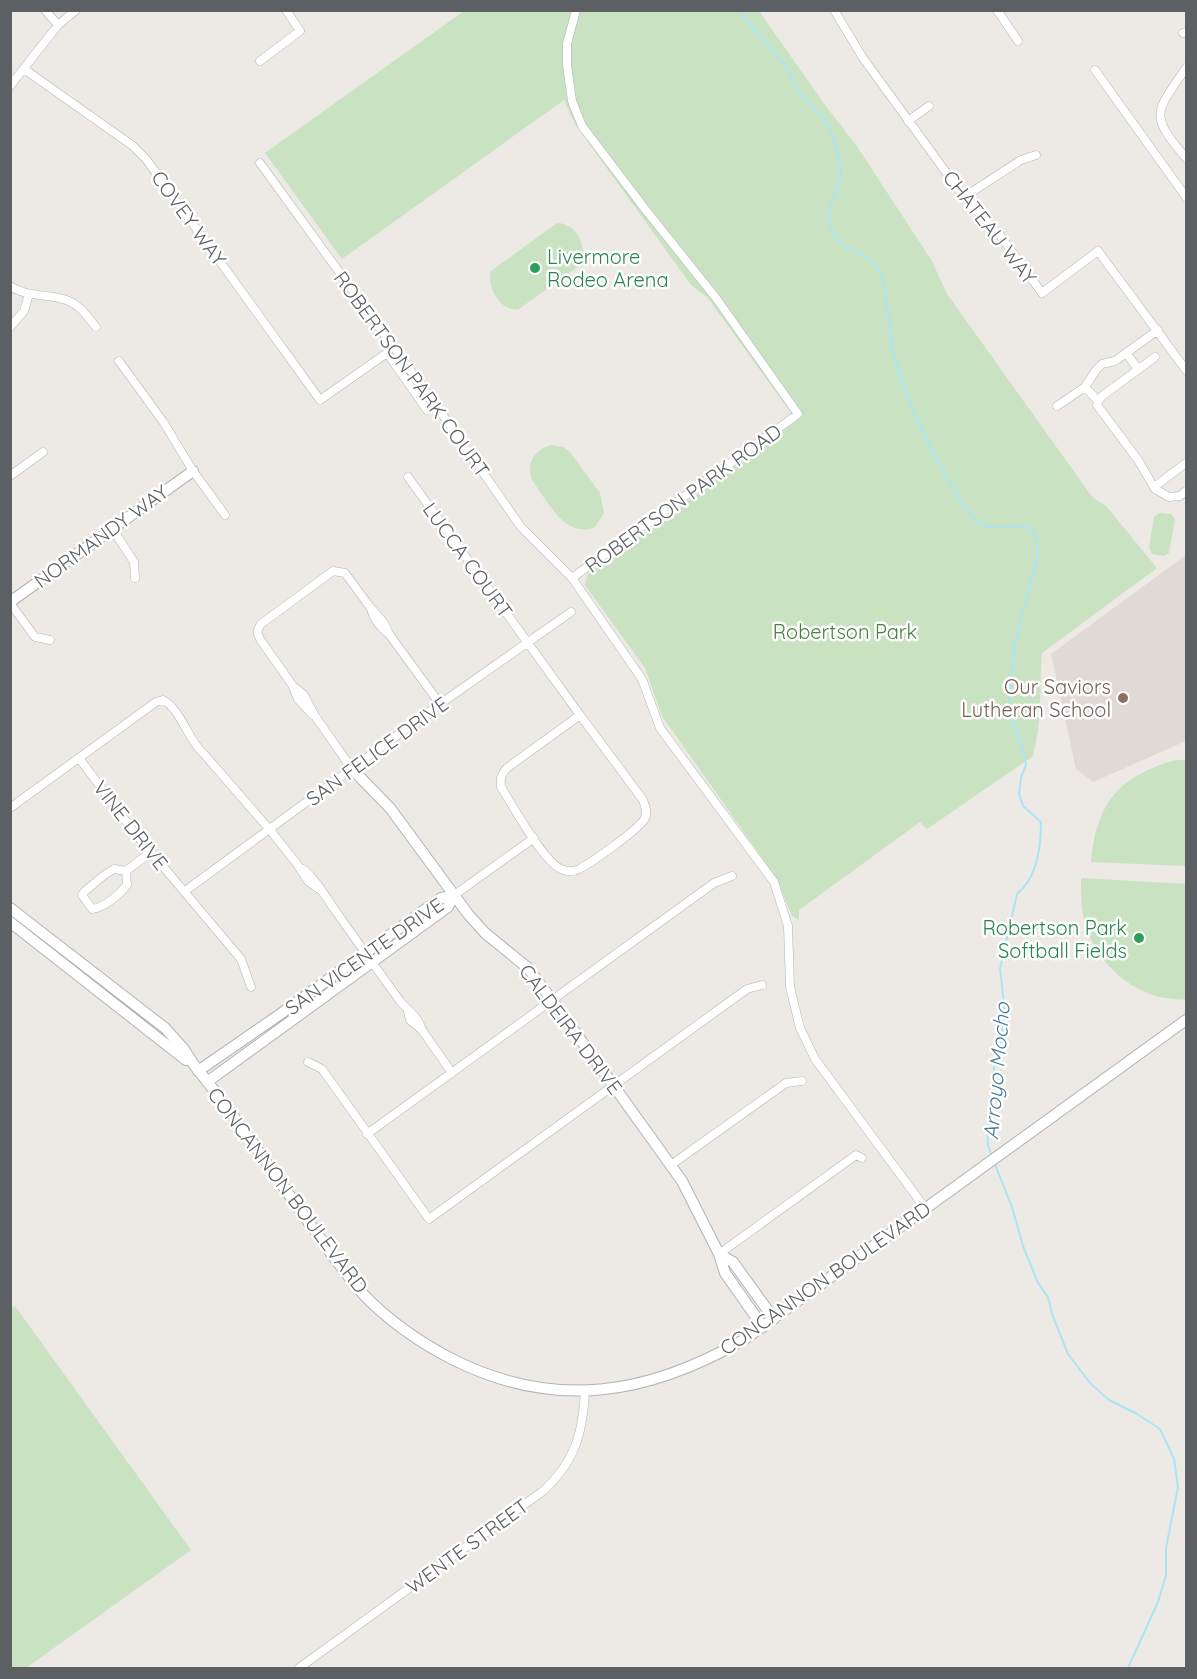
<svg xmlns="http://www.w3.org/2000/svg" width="1197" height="1679" font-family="Quicksand,sans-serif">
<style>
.education{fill:#dfdad5}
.green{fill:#c9e2c2}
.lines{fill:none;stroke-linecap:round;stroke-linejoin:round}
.stream{stroke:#aae5f6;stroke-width:2}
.street-casing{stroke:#b1b5b7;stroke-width:9}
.secondary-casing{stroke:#b0b4b7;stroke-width:12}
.street{stroke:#fff;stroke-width:8}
.secondary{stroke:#fff;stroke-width:10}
.leisure-dot{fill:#2e9e5b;stroke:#fff;stroke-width:2}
.education-dot{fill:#8d6e63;stroke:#fff;stroke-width:2}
.labels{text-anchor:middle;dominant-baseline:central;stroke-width:5;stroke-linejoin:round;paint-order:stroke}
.street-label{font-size:20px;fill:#5c6063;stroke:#fff}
.leisure-label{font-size:20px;fill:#27864d;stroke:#fff;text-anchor:start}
.park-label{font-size:20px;fill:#48803d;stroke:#fff}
.education-label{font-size:20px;fill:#785e54;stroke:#fff;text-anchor:end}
.water-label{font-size:21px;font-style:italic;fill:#437c96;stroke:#fff}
</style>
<rect width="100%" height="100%" fill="#ede9e4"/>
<path class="education" d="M 1186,555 L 1186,741 L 1093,782 L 1076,769 L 1051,654 Z"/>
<path class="green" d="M 464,11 L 759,11 L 825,105 L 856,145 L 932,261 L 947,294 L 1093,498 L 1106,506 L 1157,568 L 1042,653 C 1039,688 1043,724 1032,757 L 927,829 L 920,822 L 799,910 L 799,920 L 792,916 L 777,879 L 662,716 L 645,668 L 585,585 L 587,575 L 797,421 L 707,297 L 691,285 L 575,124 L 564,100 L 342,259 L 265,153 Z
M 557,223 C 578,224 589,248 579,266 L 519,309 C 501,313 486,287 491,271 Z
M 551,445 L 563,447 L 570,452 L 600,493 L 604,513 L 595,527 C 565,540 547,500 532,480 C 526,463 534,450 551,445 Z
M 1159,513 L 1171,514 L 1175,519 L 1169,553 L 1164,556 L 1152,554 L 1149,548 L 1154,517 Z
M 1176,760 L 1186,760 L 1186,866 L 1091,862 C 1096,803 1120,775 1176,760 Z
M 1081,878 L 1186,884 L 1186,1000 C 1173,999 1158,998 1145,992 C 1117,980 1094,954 1085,924 C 1081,910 1081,893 1081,878 Z
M 15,1306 L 191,1550 L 26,1668 L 10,1668 L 10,1308 Z"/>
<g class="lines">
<path class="stream" d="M 739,10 C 753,30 771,47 785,66 C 791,74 793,83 798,91 C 806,103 820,111 828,125 C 833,134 841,162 841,173 C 840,195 820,206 834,234 C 843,253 872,252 881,274 C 890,300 888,329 894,355 C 901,386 922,433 937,460 C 946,475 967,516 981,524 C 1004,537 1041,505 1037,559 L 1016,638 L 1009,694 L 1010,715 L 1023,750 L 1026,765 L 1021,777 L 1019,794 L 1023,806 L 1041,822 C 1041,846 1037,878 1017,894 L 1000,969 L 1005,1012 L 1002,1035 L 994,1064 L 994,1099 L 987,1131 L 988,1145 L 992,1157
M 994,1162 L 1012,1207 L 1023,1246 L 1038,1283 L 1048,1297 L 1052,1314 L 1068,1354 L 1090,1383 L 1109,1400 L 1137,1414 L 1160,1429 L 1174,1459 L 1178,1487 L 1166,1548 L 1166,1575 L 1158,1602 L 1128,1668"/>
<defs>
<path id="street" d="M 45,10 L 58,25
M 834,10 L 863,58 L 964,197 L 999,234 L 1042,293 L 1098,251 L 1186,370
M 997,10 L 1018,41
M 1183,33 L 1186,32
M 260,61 L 300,31 L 286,10
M 1186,68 C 1156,112 1148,114 1186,158
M 24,69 L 133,146 L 146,159 L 320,400 L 387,353 L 427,410
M 1095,70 L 1186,197
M 10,86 L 58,25 L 76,10
M 908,121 L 929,106
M 260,163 L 435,404 L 521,527 L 572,578 L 642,679 L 660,728 L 774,882 L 788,926 L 790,987 L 800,1028 L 815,1059 L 925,1208
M 964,197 L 1021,160 L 1036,155
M 10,286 C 28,298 50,293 69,301 C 81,306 88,318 96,327
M 10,327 L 24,311 L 29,294
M 1126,353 L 1138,369
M 1155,357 L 1101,397 L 1097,405 L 1138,460 L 1155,489 L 1169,497 L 1180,496 L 1186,491
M 119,361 L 164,423 L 193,471 L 225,515
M 1085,387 L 1098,401
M 1057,406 L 1085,387 L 1096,370 L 1102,364 L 1115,361 L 1158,330
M 10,476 L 43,452
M 408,477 L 580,715 L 507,768 C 501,774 500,779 501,787 C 513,806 543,861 561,869 C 567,872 573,872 579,869 C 591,863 641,828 645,818 C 648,812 645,806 643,800 L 580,715
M 1154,487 L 1186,463
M 112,528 L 134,562 L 135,578
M 572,578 L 798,414 L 716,298 L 645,209 L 582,126 L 572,101 L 567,65 L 567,44 L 576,10
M 10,603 L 35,637 L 50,640
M 371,609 C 374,620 379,627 389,634 L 440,704
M 293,687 L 298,699 L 312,714
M 79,758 L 134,832 L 241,959 L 251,987
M 352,769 L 315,716 L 304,695 L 293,686 L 262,642 C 257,635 256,631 261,624 L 333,571 L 345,573 L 370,607 L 384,623 L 389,634
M 10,808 L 156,702 L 163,700 C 181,709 188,741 204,754 L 270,830 L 297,864 L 308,881 L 319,889
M 114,869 L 126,871 L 127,885 C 120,894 104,908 92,909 L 82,895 L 84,892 L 103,876 Z
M 303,869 C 317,880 326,898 337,913 C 358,943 379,972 400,1001 C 408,1011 419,1017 422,1030
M 126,871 L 151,852
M 185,891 L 440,704 L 571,612
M 453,896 L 534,838
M 408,1011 L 410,1020 L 422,1030 L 452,1073
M 308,1062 L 322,1069 L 429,1219 L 747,989 L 762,985
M 367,1134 L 714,883 L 732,876
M 671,1165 L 786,1083 L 802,1081
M 719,1254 L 856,1155 L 862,1158
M 299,1668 L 543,1491 C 575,1462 583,1433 585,1390"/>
<path id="secondary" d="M 10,602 L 193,471
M 352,769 L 390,808 L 468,914 L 485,933 L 528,968 L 552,1000 L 682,1181 L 719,1254 L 725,1273 L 763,1327
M 10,908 L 165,1028 L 183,1048 L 194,1065 C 236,1116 273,1173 312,1227 C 329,1250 345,1274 364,1295 C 390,1322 419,1342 452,1359 C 555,1411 648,1395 745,1339 L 1186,1020
M 10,922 L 186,1060
M 198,1071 L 279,1015 L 441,898 L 453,896
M 207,1082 L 448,907 L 453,896
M 719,1254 L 733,1262 L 774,1319"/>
</defs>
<use href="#street" class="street-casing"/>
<use href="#secondary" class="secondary-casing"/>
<use href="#street" class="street"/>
<use href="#secondary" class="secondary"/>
</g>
<g class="leisure-dot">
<circle cx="535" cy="268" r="6"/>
<circle cx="1139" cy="938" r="6"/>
</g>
<circle class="education-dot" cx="1123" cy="698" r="6"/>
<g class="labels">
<g class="street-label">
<text transform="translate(189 218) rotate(54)">COVEY WAY</text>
<text transform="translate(990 227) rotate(52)">CHATEAU WAY</text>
<text transform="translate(412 374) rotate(54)">ROBERTSON PARK COURT</text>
<text transform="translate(683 498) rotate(-36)">ROBERTSON PARK ROAD</text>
<text transform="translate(101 536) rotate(-36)">NORMANDY WAY</text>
<text transform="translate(468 560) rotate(54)">LUCCA COURT</text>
<text transform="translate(377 751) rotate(-36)">SAN FELICE DRIVE</text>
<text transform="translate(131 825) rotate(52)">VINE DRIVE</text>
<text transform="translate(364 956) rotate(-35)">SAN VICENTE DRIVE</text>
<text transform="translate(571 1029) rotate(53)">CALDEIRA DRIVE</text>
<text transform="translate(288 1190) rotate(53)">CONCANNON BOULEVARD</text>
<text transform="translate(825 1278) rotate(-35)">CONCANNON BOULEVARD</text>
<text transform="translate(467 1546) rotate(-36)">WENTE STREET</text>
</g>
<g class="leisure-label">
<text x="547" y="256">Livermore<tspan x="547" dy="23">Rodeo Arena</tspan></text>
<text x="1127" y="927" text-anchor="end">Robertson Park<tspan x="1127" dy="23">Softball Fields</tspan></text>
</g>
<g class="park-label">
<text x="845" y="631">Robertson Park</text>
</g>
<g class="education-label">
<text x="1111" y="686">Our Saviors<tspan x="1111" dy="23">Lutheran School</tspan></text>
</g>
<g class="water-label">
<text transform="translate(996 1071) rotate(-85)">Arroyo Mocho</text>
</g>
</g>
<rect width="1197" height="1679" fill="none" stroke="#5c6063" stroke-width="24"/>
</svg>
